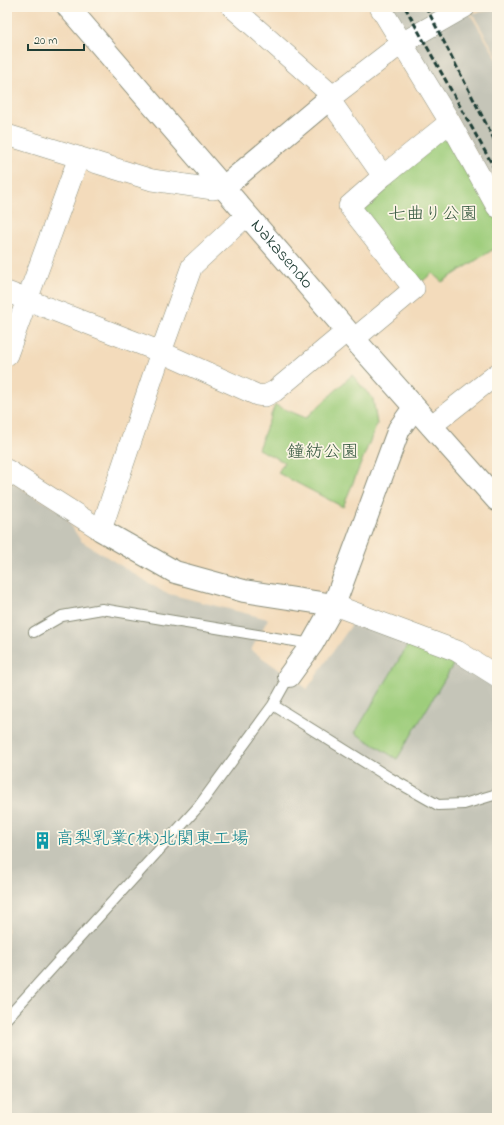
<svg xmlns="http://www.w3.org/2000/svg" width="504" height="1125" font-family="'Indie Flower','Klee One',sans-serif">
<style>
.industrial{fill:#c5c5b8}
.green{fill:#9ecd7b;stroke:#5e8558}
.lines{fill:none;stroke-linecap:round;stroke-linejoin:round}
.lane-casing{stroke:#898c78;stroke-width:12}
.street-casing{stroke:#898c78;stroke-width:22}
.secondary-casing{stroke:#898c78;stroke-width:24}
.highway-casing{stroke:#898c78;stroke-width:24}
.lane{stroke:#fff;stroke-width:10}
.street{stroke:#fff;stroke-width:21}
.secondary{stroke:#fff;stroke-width:22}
.highway{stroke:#fff;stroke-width:22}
.rail{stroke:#1f3d34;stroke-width:3;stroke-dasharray:6 3;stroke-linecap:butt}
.labels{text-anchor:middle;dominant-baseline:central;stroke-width:3.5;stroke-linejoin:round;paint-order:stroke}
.park-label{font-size:18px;fill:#385a42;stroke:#fcf5e5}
.street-label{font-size:18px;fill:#1f3d34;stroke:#fcf5e5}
.culture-label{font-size:18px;fill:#0d838f;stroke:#fcf5e5;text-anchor:start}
</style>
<rect width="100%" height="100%" fill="#fcf5e5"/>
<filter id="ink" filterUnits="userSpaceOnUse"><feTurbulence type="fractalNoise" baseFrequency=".025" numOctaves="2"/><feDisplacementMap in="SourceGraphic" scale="8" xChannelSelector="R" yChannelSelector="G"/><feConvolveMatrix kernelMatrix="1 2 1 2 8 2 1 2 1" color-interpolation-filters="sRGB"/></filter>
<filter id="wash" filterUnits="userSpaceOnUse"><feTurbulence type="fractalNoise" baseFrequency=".012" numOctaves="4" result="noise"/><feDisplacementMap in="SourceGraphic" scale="16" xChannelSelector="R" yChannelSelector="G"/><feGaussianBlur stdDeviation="0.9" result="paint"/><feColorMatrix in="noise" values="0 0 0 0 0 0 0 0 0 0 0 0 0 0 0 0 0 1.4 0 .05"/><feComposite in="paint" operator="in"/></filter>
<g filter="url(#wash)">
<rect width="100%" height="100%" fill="#f3dbbb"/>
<path class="industrial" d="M 392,7 L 466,7 L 497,59 L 497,188 Z
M 497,10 L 497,56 L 472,13 Z
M 7,480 L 62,512 L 81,541 L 165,593 L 268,619 L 251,650 L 307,689 L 355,620 L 456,655 L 497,682 L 497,1118 L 7,1118 Z"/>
<path class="green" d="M 449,126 L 497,214 L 497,247 L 442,282 L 432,273 L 417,286 L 353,206 Z
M 352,375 L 373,399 L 377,424 L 343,507 L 278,473 L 284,462 L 258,449 L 275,405 L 306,418 Z
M 409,643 L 450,657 L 453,665 L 397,759 L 355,733 Z"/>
</g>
<g filter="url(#ink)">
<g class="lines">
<defs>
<path id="lane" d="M 34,632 L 62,616 L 102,609 L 312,644
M 273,705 L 390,778 L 438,805 L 464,804 L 497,794
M 7,1018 L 199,806 L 273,705 L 289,676"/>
<path id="street" d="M 232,7 L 326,90 L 329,99 L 383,176
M 380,7 L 450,122 L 497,207
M 329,99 L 402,43 L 465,7
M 7,135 L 152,180 L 213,189 L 224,187
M 7,292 L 161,352 L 257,395 L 265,396 L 275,391 L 347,331
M 354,339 L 414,289 L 349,206 L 383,176 L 450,122
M 7,355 L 79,157
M 431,426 L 497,374
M 7,470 L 101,530 L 161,352 L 192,266 L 247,215
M 334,605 L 457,651 L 497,676"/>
<path id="secondary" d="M 224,187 L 329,99
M 101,530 L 175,572 L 244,591 L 334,605
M 289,676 L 312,644 L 334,605 L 399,429 L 414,408"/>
<g id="highway">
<path id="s1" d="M 68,7 L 354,339 L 497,500"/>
</g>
</defs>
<use href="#lane" class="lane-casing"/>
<use href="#street" class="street-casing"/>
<use href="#secondary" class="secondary-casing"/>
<use href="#highway" class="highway-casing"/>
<use href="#lane" class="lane"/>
<use href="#street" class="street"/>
<use href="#secondary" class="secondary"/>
<use href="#highway" class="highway"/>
<path class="rail" d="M 405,7 L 497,173
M 426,7 L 497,145"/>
</g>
</g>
<defs>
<symbol id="building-bare" viewBox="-9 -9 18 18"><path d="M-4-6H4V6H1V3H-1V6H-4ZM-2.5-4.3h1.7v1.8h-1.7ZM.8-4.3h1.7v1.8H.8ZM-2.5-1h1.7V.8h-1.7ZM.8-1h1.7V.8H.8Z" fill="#0f9aa8" stroke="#fcf5e5" stroke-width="2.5" paint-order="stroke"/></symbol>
</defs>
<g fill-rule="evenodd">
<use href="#building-bare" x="30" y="828" width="25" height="25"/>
</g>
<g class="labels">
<g class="park-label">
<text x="433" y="215">七曲り公園</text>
<text x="323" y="453">鐘紡公園</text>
</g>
<g class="street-label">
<text stroke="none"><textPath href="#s1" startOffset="327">Nakasendo</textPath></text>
</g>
<g class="culture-label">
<text x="56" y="840">高梨乳業(株)北関東工場</text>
</g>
</g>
<rect width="504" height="1125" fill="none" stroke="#fcf5e5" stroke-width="24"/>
<path d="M28 44v6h56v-6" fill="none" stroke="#1f3d34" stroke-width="2"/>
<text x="34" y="44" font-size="12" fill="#1f3d34" stroke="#fcf5e5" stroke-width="3" paint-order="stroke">20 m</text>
</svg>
